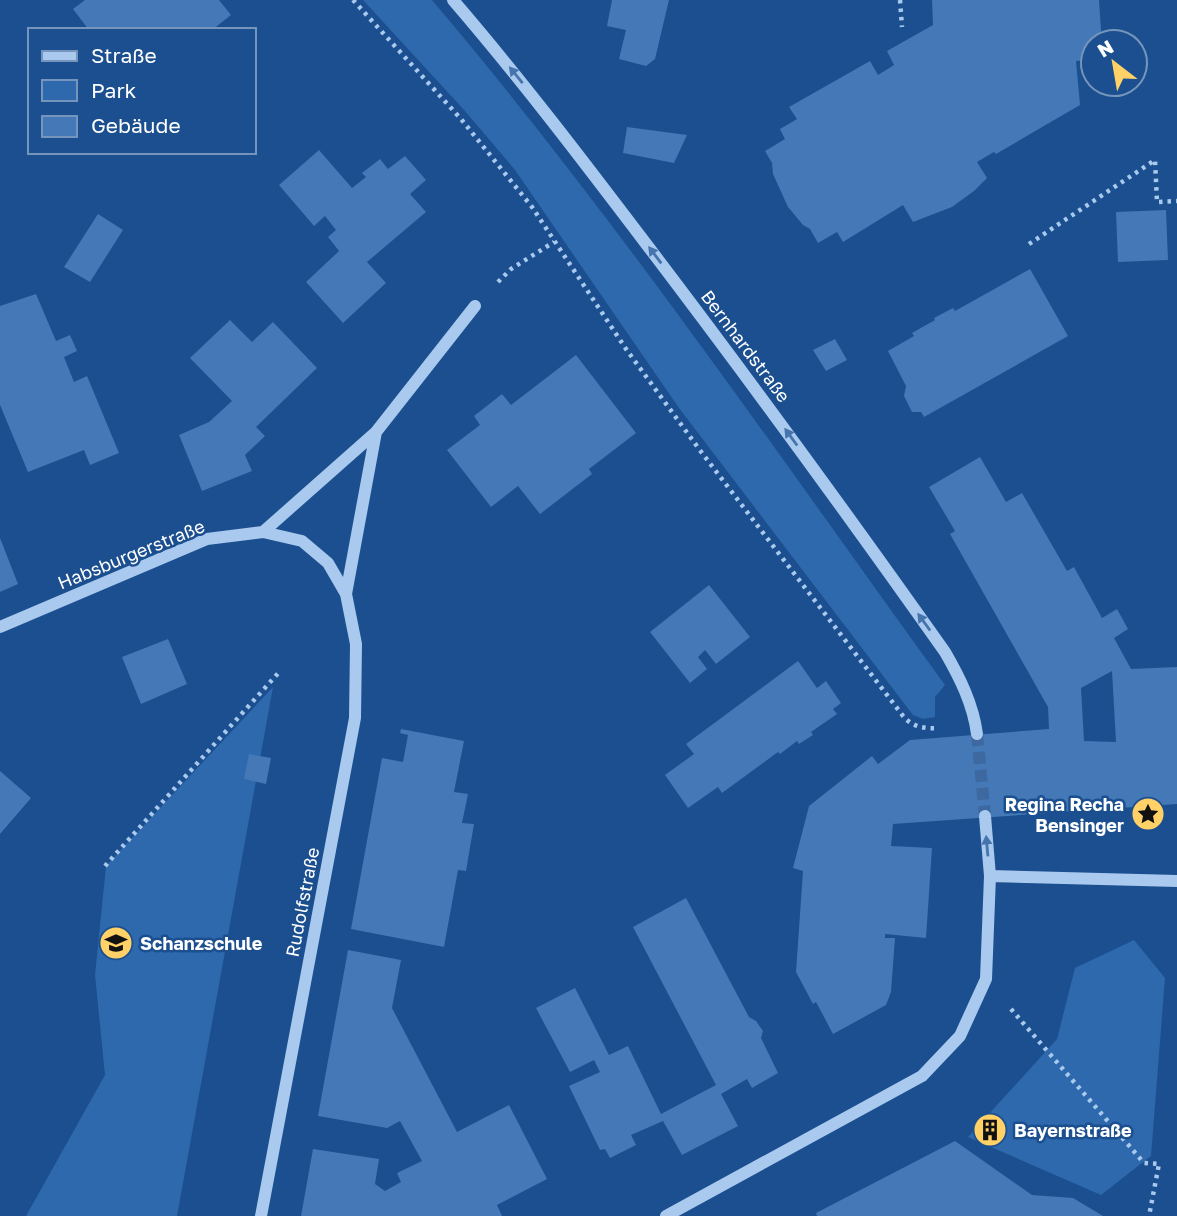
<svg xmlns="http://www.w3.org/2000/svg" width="1177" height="1216" font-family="'Golos Text',sans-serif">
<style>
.green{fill:#2e69ad}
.building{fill:#4478b7;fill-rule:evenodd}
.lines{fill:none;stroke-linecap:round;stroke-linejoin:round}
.minor-tunnel{stroke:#3d69a0;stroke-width:12;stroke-dasharray:12 6;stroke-linecap:butt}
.path{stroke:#a9c9ee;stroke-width:4.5;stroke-dasharray:3.5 5;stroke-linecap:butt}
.minor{stroke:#a9c9ee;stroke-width:12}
.oneway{fill:#4674ac}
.labels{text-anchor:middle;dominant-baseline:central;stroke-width:5;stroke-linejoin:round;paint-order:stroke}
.street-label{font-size:18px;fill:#fff;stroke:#1b4f8f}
.poi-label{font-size:18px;font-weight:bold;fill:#fff;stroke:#1b4f8f;text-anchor:start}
</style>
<rect width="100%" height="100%" fill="#1b4f8f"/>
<path class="green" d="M 363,0 L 432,0 C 617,218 778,455 945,685 L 935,697 L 935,717 L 923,719 L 913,715 L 679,408 L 515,170 L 465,111 Z
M 273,687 L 177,1216 L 26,1216 L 105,1075 L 95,975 L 106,866 Z
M 1134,940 L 1165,978 L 1151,1156 L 1101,1195 L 968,1137 L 1057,1039 L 1075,968 Z"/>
<path class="building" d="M 85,0 L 219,0 L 231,15 L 212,30 L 89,30 L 73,9 Z
M 612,0 L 669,0 L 655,59 L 646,66 L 619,59 L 626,30 L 607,26 Z
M 932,0 L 1099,0 L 1101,30 L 1099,42 L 1093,42 L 1093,60 L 1076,61 L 1080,105 L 996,154 L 994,152 L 977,162 L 987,178 L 974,191 L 952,207 L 913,222 L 903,205 L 843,242 L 837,232 L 818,243 L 810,229 L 803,225 L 788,207 L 773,174 L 772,163 L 765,151 L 785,139 L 780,129 L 797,119 L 789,107 L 870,61 L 878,75 L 894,65 L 887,51 L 933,25 Z
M 627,127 L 687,135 L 674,163 L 623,153 Z
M 319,150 L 352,188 L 366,177 L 362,173 L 380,159 L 388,169 L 405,156 L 426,180 L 410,194 L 426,212 L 367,262 L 386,283 L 343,323 L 306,282 L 339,251 L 328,237 L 336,230 L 325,216 L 314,226 L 279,185 Z
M 1166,210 L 1168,260 L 1118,262 L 1116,212 Z
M 98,214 L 123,230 L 90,282 L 64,267 Z
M 1030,269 L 1068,336 L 924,417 L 921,412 L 912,412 L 904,396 L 906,386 L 888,351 L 914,336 L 912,333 L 935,320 L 934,318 L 953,308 L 955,311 Z
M 36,294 L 56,341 L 70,335 L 77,351 L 64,357 L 74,382 L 87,376 L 119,453 L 90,465 L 84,450 L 28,472 L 0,405 L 0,306 Z
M 230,320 L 252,342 L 273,322 L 317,368 L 256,427 L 265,436 L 245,455 L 252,471 L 202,491 L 179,435 L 209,422 L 232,401 L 190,358 Z
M 835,339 L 847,360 L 826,371 L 813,350 Z
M 576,355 L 636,433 L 589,469 L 592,474 L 540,514 L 518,486 L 491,507 L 447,450 L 480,425 L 474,416 L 502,394 L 511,405 Z
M 980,457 L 1006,502 L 1022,493 L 1067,571 L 1074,567 L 1102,618 L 1117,609 L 1128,629 L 1114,638 L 1131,669 L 1177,667 L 1177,804 L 893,824 L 891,846 L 932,848 L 926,938 L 885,934 L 885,938 L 895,938 L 891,992 L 886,1005 L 833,1034 L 816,1002 L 813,1004 L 796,972 L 803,871 L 793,868 L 809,806 L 872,756 L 878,764 L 910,740 L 1049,729 L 1048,707 L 950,534 L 955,531 L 929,487 ZM 1112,671 L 1116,742 L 1084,741 L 1081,688 Z
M 0,538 L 18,584 L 0,592 Z
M 709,585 L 750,637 L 716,664 L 705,650 L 698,657 L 707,669 L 690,683 L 650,632 Z
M 168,639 L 187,684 L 141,704 L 122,657 Z
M 798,661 L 817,688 L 826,681 L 841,703 L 833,709 L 837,714 L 811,732 L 813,735 L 799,744 L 797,741 L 780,754 L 778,752 L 722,793 L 718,787 L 688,808 L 665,775 L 694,754 L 686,744 Z
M 401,729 L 464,741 L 454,792 L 468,794 L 462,823 L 474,824 L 466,871 L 458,870 L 444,947 L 351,929 L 382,758 L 403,762 L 408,735 L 400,733 Z
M 249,754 L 271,758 L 266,784 L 244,779 Z
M 0,771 L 31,798 L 0,834 Z
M 686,898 L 749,1017 L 756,1021 L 763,1031 L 761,1038 L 778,1073 L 752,1088 L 747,1079 L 721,1094 L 738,1126 L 682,1155 L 663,1121 L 631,1135 L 636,1145 L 610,1158 L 605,1149 L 600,1150 L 569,1086 L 600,1072 L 594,1060 L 570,1072 L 536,1008 L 575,988 L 609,1055 L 628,1046 L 661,1114 L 716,1085 L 633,927 Z
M 348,950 L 401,960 L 392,1008 L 457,1132 L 509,1105 L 547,1179 L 497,1205 L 502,1216 L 301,1216 L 313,1149 L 379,1159 L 375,1184 L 385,1191 L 401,1182 L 397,1173 L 422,1161 L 400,1121 L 387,1128 L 318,1116 Z
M 993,1116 L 1004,1125 L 987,1145 L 976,1136 Z
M 955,1141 L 1032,1195 L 1073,1198 L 1103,1216 L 817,1216 L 816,1213 Z"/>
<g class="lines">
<path class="minor-tunnel" d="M 977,734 L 985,816"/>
<path class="path" d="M 353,0 L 461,119 L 532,207 L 626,349 L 699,449 L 903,716 C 912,727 925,729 939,728
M 900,0 L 902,27
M 1029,244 L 1155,160 L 1157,202 L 1177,201
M 498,282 L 511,269 L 554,242
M 105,866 L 281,670
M 1011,1009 L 1144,1163 L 1159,1164 L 1149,1216"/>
<path class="minor" d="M 453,0 C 521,79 584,162 647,245 C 749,379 848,515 945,652 C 960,678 973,704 977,734
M 346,594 L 376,432
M 0,627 L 207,539 L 263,532 L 376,432 L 475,306
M 990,876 L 1177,881
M 261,1216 L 355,718 L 356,644 L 346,594 L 328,563 L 302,541 L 263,532
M 666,1216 L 922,1076 L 960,1036 L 986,979 L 990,876 L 985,816"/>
</g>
<defs><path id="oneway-solid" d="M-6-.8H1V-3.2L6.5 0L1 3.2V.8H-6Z" transform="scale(1.75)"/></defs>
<g class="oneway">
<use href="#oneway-solid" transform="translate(516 75) rotate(-129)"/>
<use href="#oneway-solid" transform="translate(655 255) rotate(-127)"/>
<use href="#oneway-solid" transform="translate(791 437) rotate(-126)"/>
<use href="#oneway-solid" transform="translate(924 622) rotate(-126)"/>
<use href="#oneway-solid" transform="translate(987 846) rotate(-95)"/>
</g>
<defs>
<symbol id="sight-disc" viewBox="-11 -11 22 22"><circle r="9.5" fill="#ffd166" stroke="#1b4f8f"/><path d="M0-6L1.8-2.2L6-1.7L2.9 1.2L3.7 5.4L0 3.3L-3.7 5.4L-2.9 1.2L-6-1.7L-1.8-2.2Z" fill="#111"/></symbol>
<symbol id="school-disc" viewBox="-11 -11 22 22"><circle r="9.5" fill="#ffd166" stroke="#1b4f8f"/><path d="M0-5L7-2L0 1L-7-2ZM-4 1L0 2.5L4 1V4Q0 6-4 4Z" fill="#111"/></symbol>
<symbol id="building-disc" viewBox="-11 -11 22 22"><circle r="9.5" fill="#ffd166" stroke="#1b4f8f"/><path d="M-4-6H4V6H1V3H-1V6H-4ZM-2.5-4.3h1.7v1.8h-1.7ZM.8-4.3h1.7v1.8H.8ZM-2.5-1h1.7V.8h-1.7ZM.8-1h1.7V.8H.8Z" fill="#111"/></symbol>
</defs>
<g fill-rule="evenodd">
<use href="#sight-disc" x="1129" y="795" width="38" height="38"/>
<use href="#school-disc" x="97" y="924" width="38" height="38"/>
<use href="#building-disc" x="971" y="1111" width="38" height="38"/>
</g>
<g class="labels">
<g class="street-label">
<text transform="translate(746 346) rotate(53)">Bernhardstraße</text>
<text transform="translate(131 554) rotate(-22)">Habsburgerstraße</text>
<text transform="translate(302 902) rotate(-79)">Rudolfstraße</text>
</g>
<g class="poi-label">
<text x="1124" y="804" text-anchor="end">Regina Recha<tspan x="1124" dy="21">Bensinger</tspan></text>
<text x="140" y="943">Schanzschule</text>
<text x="1014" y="1130">Bayernstraße</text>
</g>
</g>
<rect x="28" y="28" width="228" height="126" fill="#1b4f8f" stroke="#7695bc" stroke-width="2"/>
<rect x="42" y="51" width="35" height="10" fill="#a9c9ee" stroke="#7695bc" stroke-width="2"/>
<text x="91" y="63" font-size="21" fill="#ffffff">Straße</text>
<rect x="42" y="80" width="35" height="21" fill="#2e69ad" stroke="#7695bc" stroke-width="2"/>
<text x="91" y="98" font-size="21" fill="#ffffff">Park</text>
<rect x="42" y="116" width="35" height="21" fill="#4478b7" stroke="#7695bc" stroke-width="2"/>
<text x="91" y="133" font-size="21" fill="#ffffff">Gebäude</text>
<g transform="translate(1114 63) rotate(329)"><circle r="33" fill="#1b4f8f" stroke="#7695bc" stroke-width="2"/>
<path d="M0-5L12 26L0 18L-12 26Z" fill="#ffd166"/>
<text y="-10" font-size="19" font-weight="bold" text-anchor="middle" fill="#ffffff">N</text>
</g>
</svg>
